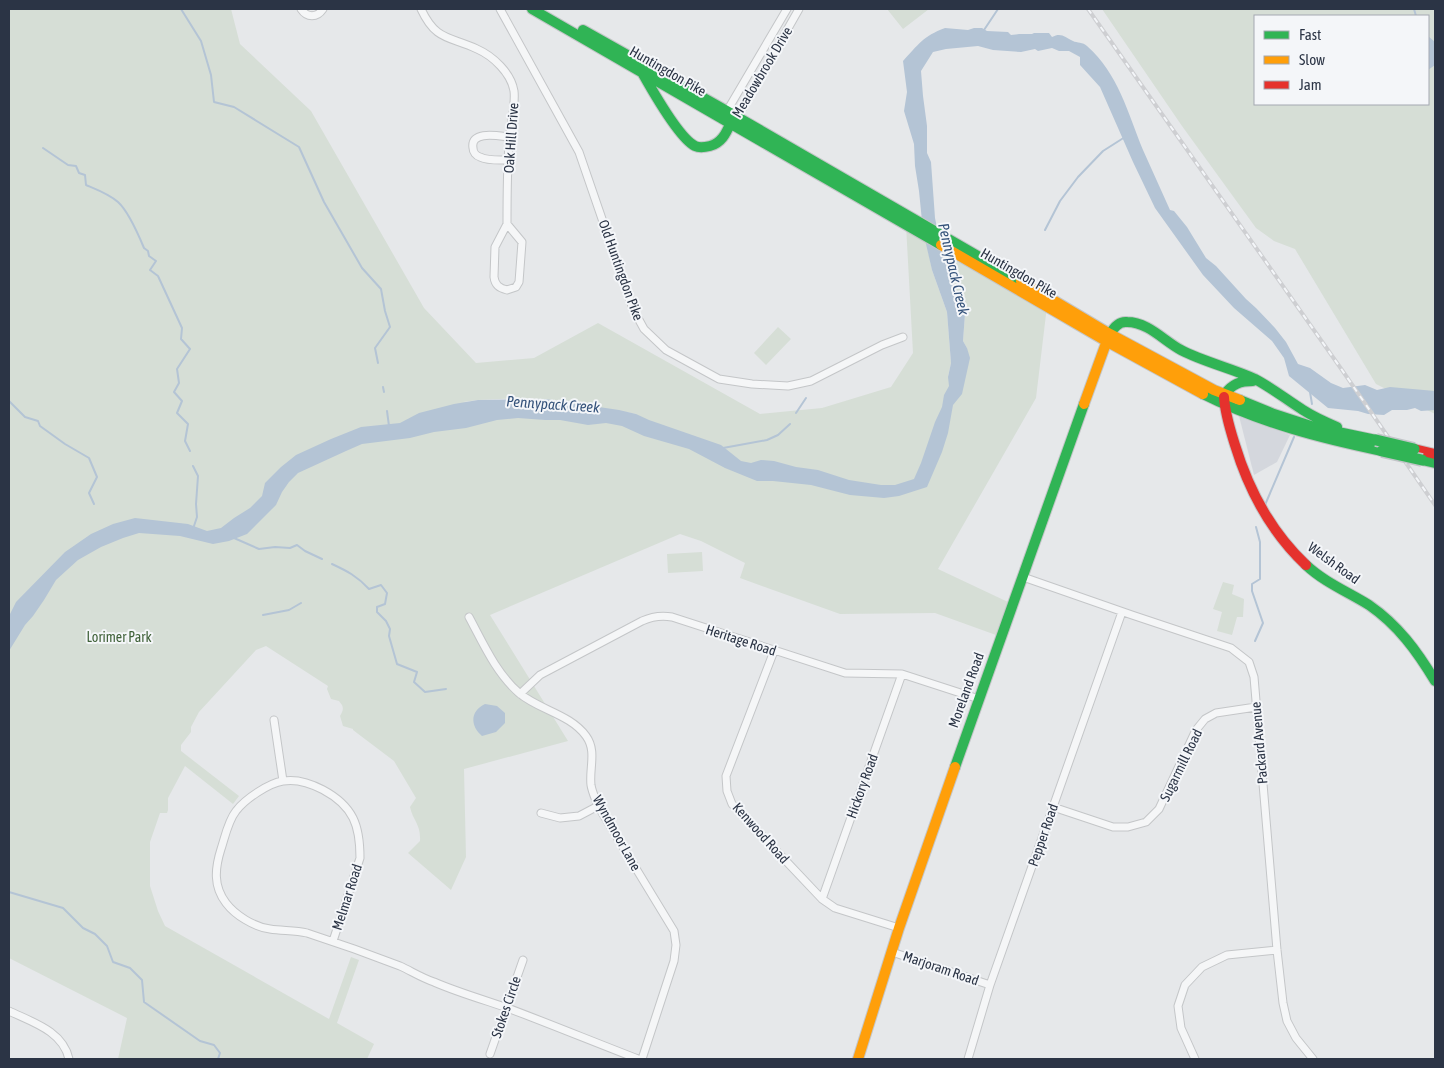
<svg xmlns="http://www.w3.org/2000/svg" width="1444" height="1068" font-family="'Asap Condensed',sans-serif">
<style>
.built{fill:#d4d7dd}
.green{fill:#d6ded6;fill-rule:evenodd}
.water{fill:#b4c4d5}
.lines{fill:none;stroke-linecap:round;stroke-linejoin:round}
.stream{stroke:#b4c4d5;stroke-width:2}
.street-casing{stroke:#c4c6c8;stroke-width:9}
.fast-casing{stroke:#c4c6c8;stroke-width:12}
.slow-casing{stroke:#c4c6c8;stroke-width:12}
.jam-casing{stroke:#c4c6c8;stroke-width:12}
.street{stroke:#f5f6f7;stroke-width:7}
.fast{stroke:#30b455;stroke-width:10}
.slow{stroke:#ff9f0a;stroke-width:10}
.jam{stroke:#e5322d;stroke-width:10}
.rail-casing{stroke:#cecfd2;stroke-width:4}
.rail{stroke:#f4f6f9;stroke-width:2;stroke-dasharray:5.5;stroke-linecap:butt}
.fast-bridge-casing{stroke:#c2c5c8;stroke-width:14;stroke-linecap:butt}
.fast-bridge{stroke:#30b455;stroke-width:11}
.labels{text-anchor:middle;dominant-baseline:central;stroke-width:4;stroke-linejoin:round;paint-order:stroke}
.street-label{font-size:14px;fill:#2b3445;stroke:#f4f6f9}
.park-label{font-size:14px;fill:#3f6138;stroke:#f4f6f9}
.water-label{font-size:15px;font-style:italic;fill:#34527a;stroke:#f4f6f9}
</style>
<rect width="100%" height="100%" fill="#e6e8ea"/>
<path class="built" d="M 1239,416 L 1290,435 L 1277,462 L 1254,475 Z"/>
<path class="green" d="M 9,9 L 231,9 L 240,44 L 311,111 L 424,308 L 476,363 L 534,358 L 598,323 L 760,414 L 822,408 L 891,387 L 913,353 L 906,225 L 925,236 L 932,270 L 947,312 L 951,363 L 948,377 L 967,348 L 963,341 L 965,314 L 960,297 L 954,287 L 943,257 L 940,245 L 1047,306 L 1036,398 L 938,569 L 1008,602 L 996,635 L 935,613 L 840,614 L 740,578 L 745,563 L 701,541 L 680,534 L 490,615 L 568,741 L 464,769 L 466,857 L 451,890 L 408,853 L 420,841 C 421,824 413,821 410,807 L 416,798 L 394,761 L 353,730 L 353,729 L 343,726 L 340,716 C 344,709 344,707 339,701 L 331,699 L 327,689 L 328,686 L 266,646 L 256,650 L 199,712 L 191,727 L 191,732 L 181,745 L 181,751 L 239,796 L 233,804 L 185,766 L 168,798 L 168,810 L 167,813 L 160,813 L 150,842 L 150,886 L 158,911 L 165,926 L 329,1019 L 351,957 L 359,960 L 337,1023 L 374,1044 L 367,1059 L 118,1059 L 127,1018 L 9,958 ZM 524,398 L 545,399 L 637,414 L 463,402 L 478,400 Z
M 887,9 L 929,9 L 903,29 Z
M 1102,9 L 1435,9 L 1435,414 L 1376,384 L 1295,249 L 1274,241 L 1256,228 L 1182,126 ZM 1255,16 L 1428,16 L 1428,104 L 1255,104 Z
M 778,327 L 791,339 L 766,365 L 754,353 Z
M 702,552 L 703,571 L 668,573 L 667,554 Z
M 1223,582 L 1234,585 L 1232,594 L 1244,599 L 1243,617 L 1237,617 L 1232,635 L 1217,631 L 1222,612 L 1213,609 Z"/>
<path class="water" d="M 945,28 L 968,30 L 974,28 L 982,28 L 987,31 L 1008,32 L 1011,35 L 1019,34 L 1032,34 L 1034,33 L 1049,33 L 1052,37 C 1061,32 1065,37 1073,41 C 1077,43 1083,42 1087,46 C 1118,73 1128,113 1143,150 C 1152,170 1161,190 1170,210 L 1174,211 L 1187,227 L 1206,258 L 1216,266 L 1246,299 L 1256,308 L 1275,328 L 1286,342 L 1298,364 L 1310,368 L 1331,383 L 1343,388 L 1365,385 L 1377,390 L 1390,387 L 1435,391 L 1435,410 L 1421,411 L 1415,408 L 1407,410 L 1392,410 L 1384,415 L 1368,414 L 1358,411 L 1328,408 L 1289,376 L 1284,358 L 1272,341 L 1234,308 L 1203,275 L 1155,208 L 1133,162 L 1100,87 L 1080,65 L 1080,57 L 1069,51 L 1059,51 L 1052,48 L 1038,51 L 1035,49 L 1021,52 L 993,50 L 978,46 L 946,49 L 933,52 L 921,71 L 923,96 L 927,126 L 927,153 L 931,162 L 935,218 L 943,257 L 954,287 L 960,297 L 965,314 L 963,341 L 967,348 L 970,358 L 962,394 L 953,405 L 948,433 L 942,452 L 927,487 L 899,496 L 884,498 L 850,495 L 811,485 L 773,481 L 757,481 L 725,468 L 689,449 L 644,436 L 622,426 L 606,423 L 588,425 L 560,420 L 545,420 L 518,418 L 497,420 L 466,428 L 434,432 L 410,438 L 362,444 L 346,451 L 298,473 L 289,482 L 282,492 L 276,505 L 247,534 L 229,541 L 213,544 L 180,536 L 139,533 L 123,538 L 101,547 L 78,560 L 56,580 L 44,600 L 33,616 L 25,625 L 9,651 L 9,616 L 16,602 L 65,552 L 91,534 L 113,524 L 135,518 L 188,524 L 207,531 L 221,528 L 234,518 L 250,508 L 262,496 L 265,483 L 281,467 L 296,455 L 331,439 L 361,427 L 400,423 L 419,413 L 454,404 L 478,400 L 545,399 L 619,410 L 636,414 L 649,420 L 721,445 L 741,461 L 751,463 L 761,460 L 774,461 L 796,467 L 818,470 L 849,480 L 881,485 L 895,485 L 914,479 L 921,463 L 935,422 L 942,407 L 944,395 L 949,386 L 948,377 L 951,363 L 947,312 L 932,270 L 923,231 L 919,191 L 915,166 L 914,144 L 904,111 L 907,92 L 903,61 C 918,45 923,36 945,28 Z
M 1428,36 L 1435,42 L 1435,65 L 1428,70 Z
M 485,704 L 497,706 L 505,713 L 505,723 L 496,732 L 482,736 C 470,726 470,711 485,704 Z"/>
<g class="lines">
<path class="stream" d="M 181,9 L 201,41 L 211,75 L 214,102 L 234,107 L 299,147 L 324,202 L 362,268 L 381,289 L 385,311 L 390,327 L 375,348 L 378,363
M 1414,9 L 1416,16
M 984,30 L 998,9
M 43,148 L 68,165 L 76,166 L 79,173 L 85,175 L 86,185 C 98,190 109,194 118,202 C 128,211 139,236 144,248 L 148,251 L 149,256 L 156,261 L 150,270 L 158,276 L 182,328 L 181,339 L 190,349 L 177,369 L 179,383 L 174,392 L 182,401 L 177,413 L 188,424 L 185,441 L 190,451
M 1045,230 L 1060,201 L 1078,177 L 1103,151 L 1125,137
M 383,387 L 384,392
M 1310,392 L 1312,404
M 9,401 L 25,417 L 38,421 L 40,426 L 65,444 L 89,458 L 97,477 L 89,493 L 94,504
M 387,411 L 389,426
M 796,413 L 806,398
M 723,448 L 767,440 L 778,435 L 790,424
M 1265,505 L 1294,437
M 193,529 L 197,517 L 196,504 L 198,476 L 193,466
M 234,538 L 259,549 L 275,547 L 290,548 L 297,545 L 305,551 L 322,559
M 332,564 C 347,571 357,576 369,589 L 381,585 L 387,593 L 385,604 L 377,607 L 377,612 L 386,621 L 390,629 L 389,636 L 397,664 L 417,672 L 414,682 L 425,692 L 446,689
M 263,615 L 289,610 L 301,603
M 1255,641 L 1263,623 L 1252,591 L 1252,584 L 1260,579 L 1260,542 L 1256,527
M 9,892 L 63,908 L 83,928 L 95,934 L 107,946 L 113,962 L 130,968 L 142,980 L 144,1002 L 200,1041 L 214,1045 L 220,1053 L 218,1059"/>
<defs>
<path id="street" d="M 301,9 C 307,18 317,18 323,9
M 421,9 C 436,41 449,36 477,49 C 493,56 511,73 514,91 C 516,107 509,128 509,144 C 507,171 507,198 507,224
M 500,9 L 579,152 L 633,309 L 644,329 L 666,350 L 719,379 L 752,384 L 788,386 L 811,381 L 882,345 L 903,337
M 728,115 L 727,111 L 787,9
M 737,118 L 799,9
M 508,160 C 500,160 488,161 480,157 C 476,156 473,152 473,148 C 470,130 499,136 509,137
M 507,224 L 522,242 L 519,282 L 516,287 L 507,290 C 499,288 495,285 494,277 L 495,247 Z
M 1023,577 L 1132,615 L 1231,648 L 1249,662 L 1254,677 L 1277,950 L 1283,1003 L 1287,1021 L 1296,1038 L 1313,1059
M 469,617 C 483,643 496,673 519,693 C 539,710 570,714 586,736 C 597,751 589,768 591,785 C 592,792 596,800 598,806 L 674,931 L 676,945 L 674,961 L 642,1059
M 774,651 L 726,776 L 727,791 L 732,804 L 822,899 L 835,908 L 899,928
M 520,694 L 540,675 L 642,621 C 653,616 661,615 672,617 L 845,673 L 902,674 L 979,699
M 274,720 L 283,781
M 1053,807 L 1113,827 L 1128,827 L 1146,822 L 1159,809 L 1196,730 L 1205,719 L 1216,713 L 1256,707
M 541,813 L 560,818 L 579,816 L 598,806
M 822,899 L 902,674
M 333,941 L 360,858 C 360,844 359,830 353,818 C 342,796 307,777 283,781 C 269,783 245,799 236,811 C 228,821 225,837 221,849 C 215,868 213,886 226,903 C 235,915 254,927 270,929 C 282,931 295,930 307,933 C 338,943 369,954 400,966 C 411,971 422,978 434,982 C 457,992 481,999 505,1007 C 550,1024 594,1042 638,1059
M 892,952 L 990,985
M 9,1011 C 32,1022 63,1031 69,1059
M 490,1054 L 523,960
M 968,1059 L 990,985 L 1122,612
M 1195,1059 L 1181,1028 L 1178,1006 L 1185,985 L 1202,967 L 1227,955 L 1277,950"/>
<path id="fast" d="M 532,9 L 941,245
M 583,30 L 727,111 L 1021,281
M 643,74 C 652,90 679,138 695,146 C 699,148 706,147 710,146 C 721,143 726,134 730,124
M 1110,334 C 1114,327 1119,321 1127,322 C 1148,322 1164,341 1181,350 C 1204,362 1231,368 1255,379 C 1272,388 1287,400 1303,410 C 1314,417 1325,422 1337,427
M 1203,394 C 1261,423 1320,438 1382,451
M 1224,395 C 1232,384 1240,381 1253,381
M 1240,400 L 1274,414 L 1314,427 L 1376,440
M 1422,460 L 1435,463
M 1306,565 C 1324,582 1348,592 1369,605 C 1398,625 1417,651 1435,681
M 955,767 L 1084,404"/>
<path id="slow" d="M 941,245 L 1106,341 L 1203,394
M 1021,281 L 1110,334 L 1214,390 L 1240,400
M 1084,404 L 1109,335
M 858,1059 L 899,928 L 955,767"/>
<path id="jam" d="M 1224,397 C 1225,414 1230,429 1235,445 C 1249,491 1271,532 1306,565
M 1414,449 L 1435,454"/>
</defs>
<use href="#street" class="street-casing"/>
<use href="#fast" class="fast-casing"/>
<use href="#slow" class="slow-casing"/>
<use href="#jam" class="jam-casing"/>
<use href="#street" class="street"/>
<use href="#fast" class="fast"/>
<use href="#slow" class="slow"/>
<use href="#jam" class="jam"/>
<defs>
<path id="rail" d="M 1088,9 L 1342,370 L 1435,505"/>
</defs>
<use href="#rail" class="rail-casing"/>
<use href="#rail" class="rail"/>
<defs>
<path id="fast-bridge" d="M 1376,440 L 1414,449
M 1382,451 L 1422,460"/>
</defs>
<use href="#fast-bridge" class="fast-bridge-casing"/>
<use href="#fast-bridge" class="fast-bridge"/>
</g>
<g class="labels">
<g class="street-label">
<text transform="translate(668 71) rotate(30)">Huntingdon Pike</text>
<text transform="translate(762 72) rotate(-59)">Meadowbrook Drive</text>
<text transform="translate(511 138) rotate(-86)">Oak Hill Drive</text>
<text transform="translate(621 270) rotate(70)">Old Huntingdon Pike</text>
<text transform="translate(1019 273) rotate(30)">Huntingdon Pike</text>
<text transform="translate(1334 563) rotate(36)">Welsh Road</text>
<text transform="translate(741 640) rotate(18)">Heritage Road</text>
<text transform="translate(966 690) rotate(-70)">Moreland Road</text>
<text transform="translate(1259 743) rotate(-95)">Packard Avenue</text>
<text transform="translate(1181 765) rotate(-64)">Sugarmill Road</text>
<text transform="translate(862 786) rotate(-70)">Hickory Road</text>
<text transform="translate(617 833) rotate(61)">Wyndmoor Lane</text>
<text transform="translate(761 833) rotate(48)">Kenwood Road</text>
<text transform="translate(1043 835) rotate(-71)">Pepper Road</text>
<text transform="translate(347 897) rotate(-72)">Melmar Road</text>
<text transform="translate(941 968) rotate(19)">Marjoram Road</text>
<text transform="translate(506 1007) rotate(-71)">Stokes Circle</text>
</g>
<g class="park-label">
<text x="119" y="637">Lorimer Park</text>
</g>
<g class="water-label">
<text transform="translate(954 269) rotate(77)">Pennypack Creek</text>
<text transform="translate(553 404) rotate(4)">Pennypack Creek</text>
</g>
</g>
<rect width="1444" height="1068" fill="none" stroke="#2b3445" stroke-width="20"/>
<rect x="1254" y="15" width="175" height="90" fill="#f4f6f9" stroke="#a4a8b1"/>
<rect x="1264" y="31" width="25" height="8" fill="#30b455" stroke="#a4a8b1"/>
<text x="1299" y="40" font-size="15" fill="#2b3445">Fast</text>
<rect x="1264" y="56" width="25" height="8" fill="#ff9f0a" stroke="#a4a8b1"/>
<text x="1299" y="65" font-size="15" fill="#2b3445">Slow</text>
<rect x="1264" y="81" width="25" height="8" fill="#e5322d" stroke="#a4a8b1"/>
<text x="1299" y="90" font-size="15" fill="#2b3445">Jam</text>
</svg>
